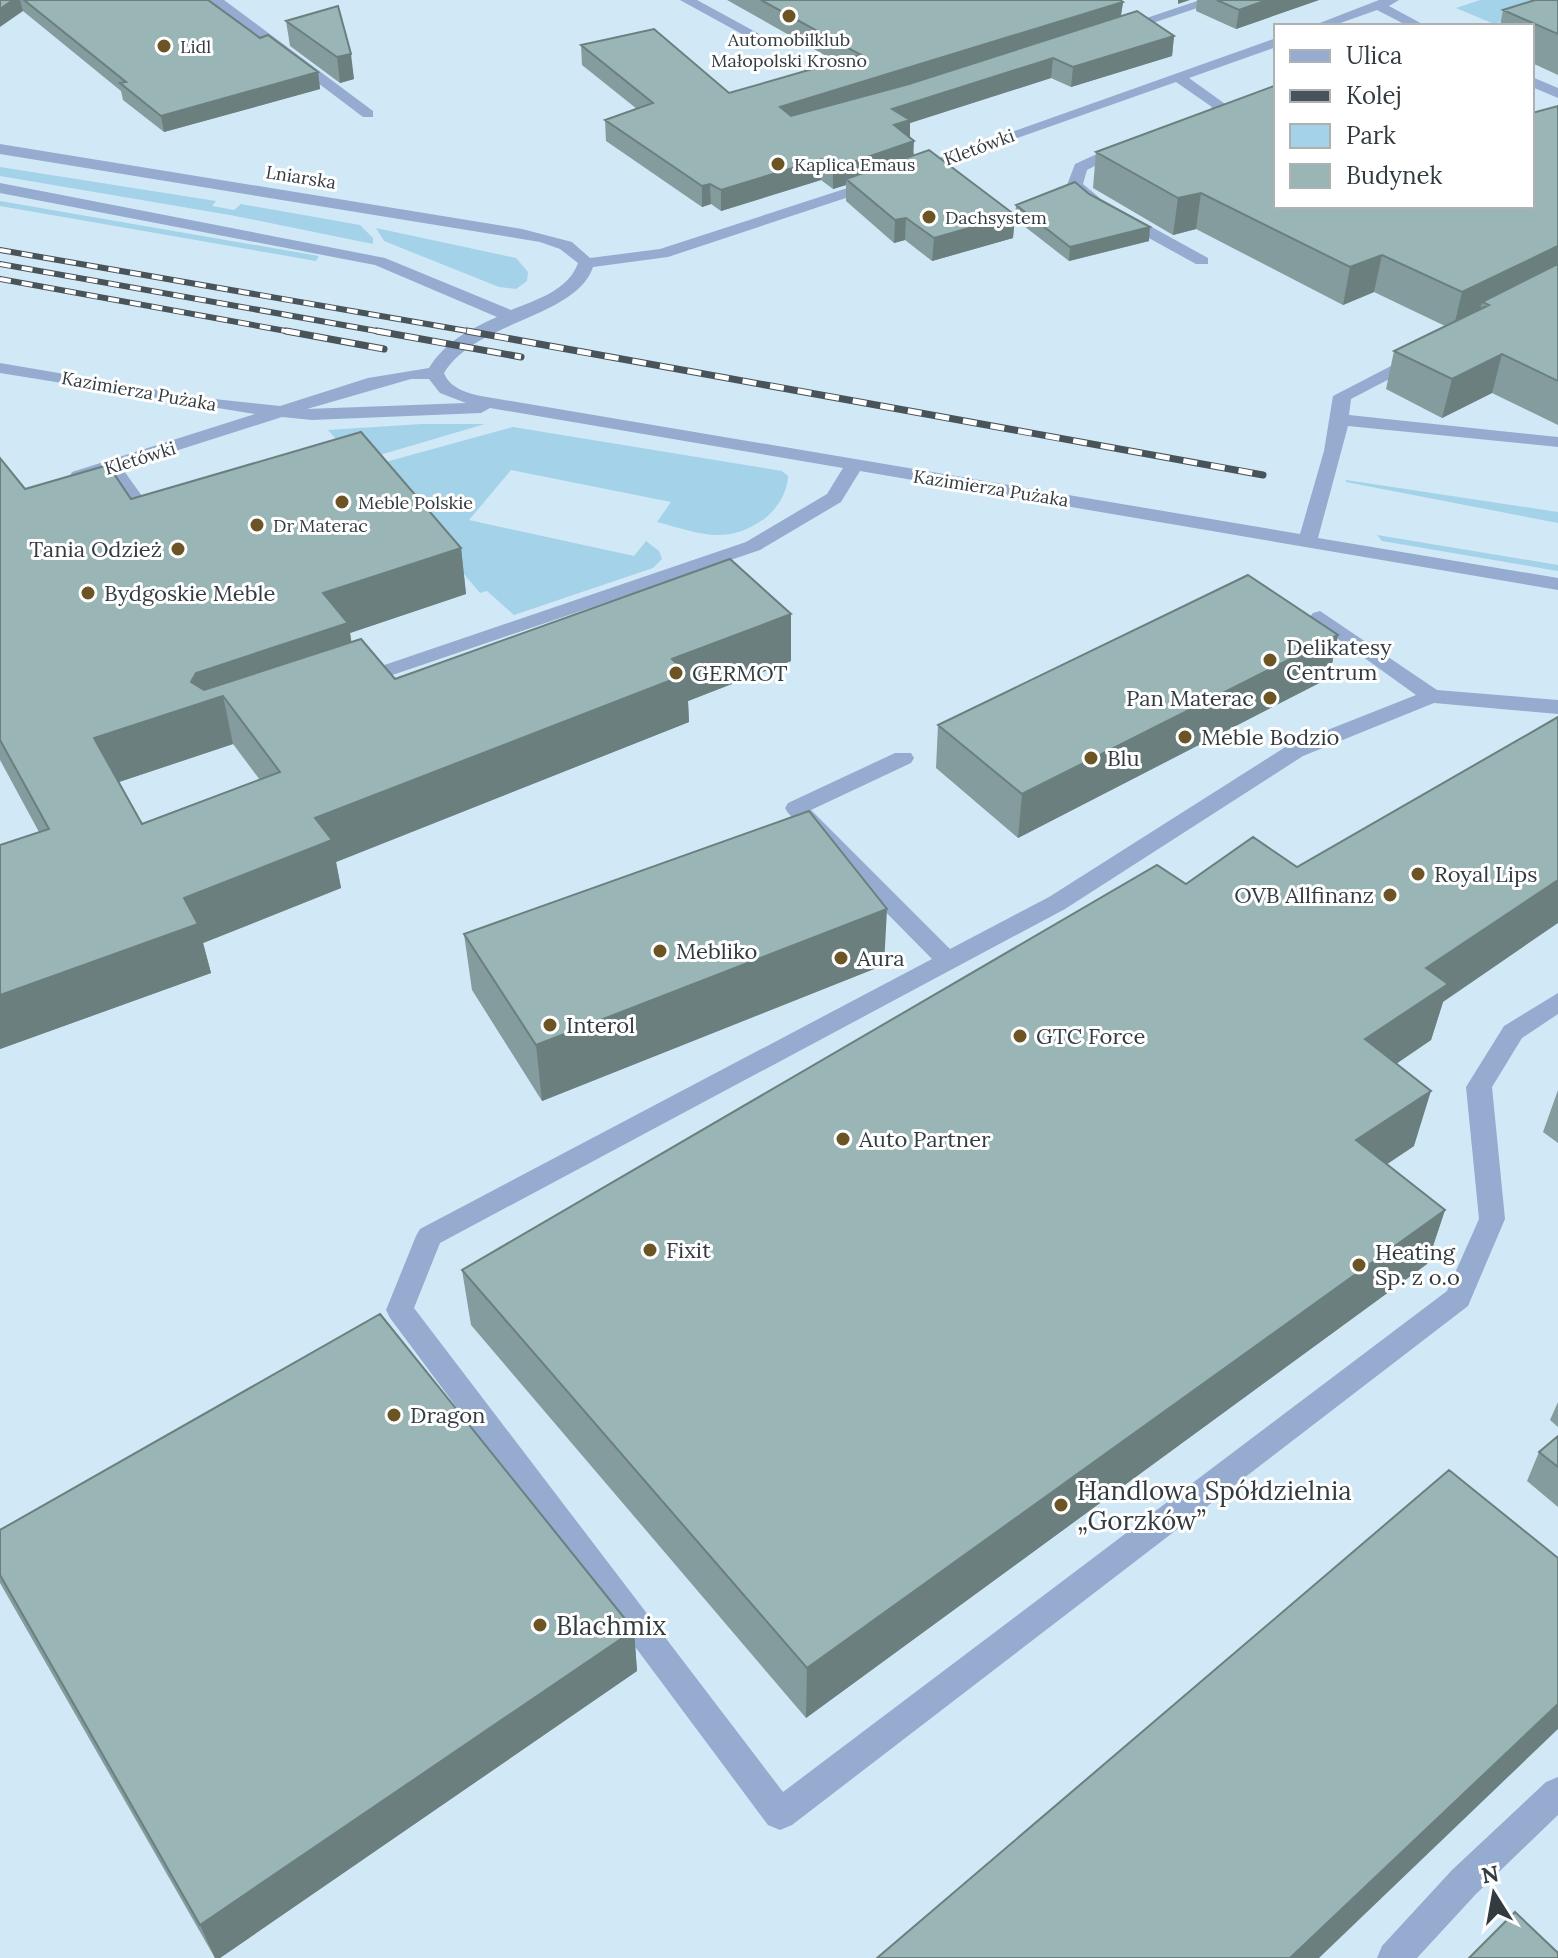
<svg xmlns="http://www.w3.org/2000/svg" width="1558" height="1958" font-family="Lora,serif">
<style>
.green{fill:#a4d2e9}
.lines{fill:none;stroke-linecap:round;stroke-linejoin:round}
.minor{fill:#95abd0;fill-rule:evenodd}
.rail-far1-casing{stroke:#49545a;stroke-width:6}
.rail-casing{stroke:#49545a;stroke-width:7}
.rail-far1{stroke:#fff;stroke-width:4;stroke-dasharray:11;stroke-linecap:butt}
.rail{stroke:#fff;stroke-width:5;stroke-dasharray:14;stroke-linecap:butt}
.wall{fill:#849c9d;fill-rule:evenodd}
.shaded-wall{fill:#6b7f7f}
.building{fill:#99b5b6;stroke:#6b7f7f;stroke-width:2;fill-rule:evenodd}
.poi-dot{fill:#6c5425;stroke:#fff;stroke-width:3}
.labels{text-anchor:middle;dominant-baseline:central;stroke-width:6;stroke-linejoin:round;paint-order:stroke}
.far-poi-label{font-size:18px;fill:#323b40;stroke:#fff;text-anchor:start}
.far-street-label{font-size:18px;fill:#323b40;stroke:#fff}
.poi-label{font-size:22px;fill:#323b40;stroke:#fff;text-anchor:start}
.near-poi-label{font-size:26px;fill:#323b40;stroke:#fff;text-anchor:start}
</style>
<rect width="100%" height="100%" fill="#d1e9f6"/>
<path class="green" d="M 1480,0 L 1538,0 L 1549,5 L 1494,24 L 1456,8 Z
M 0,167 L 216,201 L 212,206 L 234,210 L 241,204 L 360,225 L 373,238 L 373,244 L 230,215 L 0,176 Z
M 0,201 L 319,256 L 316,261 L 0,206 Z
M 376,228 L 516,258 L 528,272 L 527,281 L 516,289 L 499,287 L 384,241 Z
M 422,424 L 485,424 L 356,462 L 328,430 Z
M 513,427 L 782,471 L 788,476 C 787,493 778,508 764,519 C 726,546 699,533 657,522 L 671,502 L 511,470 L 469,520 L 634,556 L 646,541 L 659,551 L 662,559 L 653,568 L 514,615 L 487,591 L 480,593 L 371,466 Z
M 1346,480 L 1558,512 L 1558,523 L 1346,482 Z
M 1377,535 L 1558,565 L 1558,571 L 1382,541 Z"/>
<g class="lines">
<path class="minor" d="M 208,0 L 224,0 L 373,111 L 373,117 L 363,117 Z
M 680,0 L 697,0 L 763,36 L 751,39 Z
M 1200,0 L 1221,0 L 1126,32 L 1114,29 Z
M 1379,0 L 1399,0 L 1389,6 L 1426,26 L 1408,26 L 1377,10 L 1332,26 L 1312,26 Z
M 1276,38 L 1276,47 L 1189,78 L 1228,106 L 1215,122 L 1190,127 L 1190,121 L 1205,116 L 1212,107 L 1176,82 L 918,173 L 905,170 Z
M 1532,77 L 1558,88 L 1558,98 L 1532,87 Z
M 1121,143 L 1134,146 L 1087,170 L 1083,184 L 1101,199 L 1208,258 L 1208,264 L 1196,264 L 1089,205 L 1070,188 L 1067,185 L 1075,164 Z
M 0,144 L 522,229 L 572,242 L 590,258 L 660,249 L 869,181 L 879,181 L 879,187 L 668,257 L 593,267 C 576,318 475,321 444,373 C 450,388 466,393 481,396 L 1300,534 L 1324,451 L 1333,396 L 1416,353 L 1422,354 L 1422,362 L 1351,399 L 1349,415 L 1558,437 L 1558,447 L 1348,426 L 1318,538 L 1558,578 L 1558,590 L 860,471 L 841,502 L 760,550 L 366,684 L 352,684 L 349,680 L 352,676 L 746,542 L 827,494 L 843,468 L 490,408 L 481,413 L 312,420 L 282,417 L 122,468 L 147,503 L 158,500 L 167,506 L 149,514 L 135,514 L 107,473 L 79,482 L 70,476 L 72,472 L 255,414 L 0,373 L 0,363 L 205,398 L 280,406 L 368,378 L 429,368 C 445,342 470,329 497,317 L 375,265 L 0,193 L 0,183 L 385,258 L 511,310 C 536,300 569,290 578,263 L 560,249 L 540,242 L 0,154 ZM 411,379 L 429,379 L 440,393 L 466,403 L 307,409 Z
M 1320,611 L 1437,690 L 1558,700 L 1558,714 L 1434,703 L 1303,756 L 1065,909 L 440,1243 L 414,1308 L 783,1792 L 1447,1291 L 1479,1219 L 1466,1087 L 1504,1026 L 1558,993 L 1558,1014 L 1522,1038 L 1492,1087 L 1505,1219 L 1468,1306 L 792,1825 L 780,1830 L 768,1825 L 390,1318 L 386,1310 L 416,1236 L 420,1229 L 932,959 L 788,813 L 785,808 L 788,803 L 895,753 L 911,753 L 914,758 L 911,763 L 811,810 L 950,949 L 1049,897 L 1287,746 L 1416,695 L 1313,621 L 1310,617 L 1313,613 Z
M 1558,1777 L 1558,1815 L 1476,1894 L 1417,1958 L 1377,1958 L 1382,1946 L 1452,1870 L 1546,1782 Z"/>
<defs>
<path id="rail-far1" d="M 0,250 L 479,333
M 0,264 L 388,333
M 0,279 L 297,333"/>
<path id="rail" d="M 286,331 L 384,349
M 377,331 L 521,357
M 467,331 L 1263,475"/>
</defs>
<use href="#rail-far1" class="rail-far1-casing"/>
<use href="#rail" class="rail-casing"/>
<use href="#rail-far1" class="rail-far1"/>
<use href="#rail" class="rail"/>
</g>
<path class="wall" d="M 0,0 L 208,0 L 260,38 L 318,72 L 320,89 L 164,132 L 123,100 L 121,91 L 23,11 Z
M 727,0 L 1120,0 L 1123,2 L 1121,16 L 1174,36 L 1172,56 L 1071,87 L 1051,78 L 910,123 L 910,137 L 914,155 L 1015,215 L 1013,238 L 932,261 L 905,240 L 894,243 L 846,201 L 846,185 L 833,189 L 821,180 L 721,211 L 711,204 L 702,207 L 606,141 L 605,120 L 637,109 L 582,65 L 581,45 L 729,93 L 837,62 Z
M 1197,0 L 1319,0 L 1236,29 L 1196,11 Z
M 1558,0 L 1558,75 L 1532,63 L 1532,26 L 1500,26 L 1503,10 Z
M 338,6 L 354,79 L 340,83 L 290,46 L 286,21 Z
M 1558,106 L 1558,425 L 1492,393 L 1442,418 L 1386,389 L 1394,351 L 1445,326 L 1374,292 L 1343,305 L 1196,229 L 1173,235 L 1093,188 L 1096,152 L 1276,206 Z
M 1089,194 L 1149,241 L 1069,261 L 1015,219 L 1016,205 Z
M 0,458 L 25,489 L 131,499 L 461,548 L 466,594 L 350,633 L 351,642 L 395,679 L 791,661 L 688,701 L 689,722 L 336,862 L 341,888 L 203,943 L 211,973 L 0,1049 L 0,845 L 39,832 L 0,760 ZM 233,744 L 260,780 L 142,824 L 119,782 Z
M 1338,635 L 1329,678 L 1018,838 L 936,768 L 938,725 Z
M 1186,884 L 1443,1002 L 1431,1040 L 1396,1064 L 1414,1146 L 1387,1164 L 1445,1210 L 1427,1264 L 806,1718 L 471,1325 L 462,1270 Z
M 464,934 L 884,965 L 542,1101 L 472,990 Z
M 1558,1090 L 1558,1143 L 1543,1132 Z
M 1558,1402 L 1558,1427 L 1550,1420 Z
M 1558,1436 L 1558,1507 L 1527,1481 L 1539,1452 Z
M 0,1530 L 634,1630 L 637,1671 L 220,1958 L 215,1958 L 0,1583 Z"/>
<path class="shaded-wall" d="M 13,0 L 20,0 L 23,11 L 0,27 L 0,9 Z
M 1178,0 L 1190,0 L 1178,4 Z
M 1267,0 L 1319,0 L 1236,29 L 1239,10 Z
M 1123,2 L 1120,21 L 780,128 L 780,107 Z
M 1174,36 L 1172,56 L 1071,87 L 1073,67 Z
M 351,54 L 354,79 L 340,83 L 337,57 Z
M 1053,58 L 1051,78 L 910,123 L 910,140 L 893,146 L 892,109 Z
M 318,72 L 320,89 L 164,132 L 161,116 Z
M 914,141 L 913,161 L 846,179 L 846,185 L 833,189 L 833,169 Z
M 822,159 L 821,180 L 721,211 L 721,190 Z
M 710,184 L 711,204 L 702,207 L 702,186 Z
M 1201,193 L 1196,229 L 1173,235 L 1178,198 Z
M 1015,215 L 1013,238 L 932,261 L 934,238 Z
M 906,218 L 905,240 L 894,243 L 895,220 Z
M 1150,227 L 1149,241 L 1069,261 L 1070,247 Z
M 1558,246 L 1558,278 L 1482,302 L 1478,318 L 1453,330 L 1462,292 Z
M 1382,255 L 1374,292 L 1343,305 L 1350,267 Z
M 1502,354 L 1492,393 L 1442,418 L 1452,379 Z
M 461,548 L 466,594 L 350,633 L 356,670 L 223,696 L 233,744 L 107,786 L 94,738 L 191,682 L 196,673 L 323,593 Z
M 791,614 L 791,661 L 688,701 L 689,722 L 336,862 L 341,888 L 203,943 L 211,973 L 0,1049 L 0,995 L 184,898 L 315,818 L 672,659 Z
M 1338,635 L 1329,678 L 1018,838 L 1022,794 Z
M 1558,880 L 1558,923 L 1443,1002 L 1431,1040 L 1350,1095 L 1365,1039 L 1426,968 Z
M 887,909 L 884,965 L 542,1101 L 536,1045 Z
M 1431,1091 L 1414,1146 L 1341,1195 L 1356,1140 Z
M 1445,1210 L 1427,1264 L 806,1718 L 807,1668 Z
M 634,1630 L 637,1671 L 220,1958 L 215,1958 L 200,1925 Z
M 1558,1704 L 1558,1729 L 1319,1958 L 1290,1958 Z"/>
<path class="building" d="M 0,0 L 13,0 L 0,9 Z
M 24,0 L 208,0 L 260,38 L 268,35 L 318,72 L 161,116 L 120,83 L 126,82 Z
M 761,0 L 1120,0 L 1123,2 L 780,107 L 791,116 L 909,84 L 1137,11 L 1174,36 L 1073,67 L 1053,58 L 892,109 L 910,120 L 894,125 L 914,141 L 833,169 L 822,159 L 721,190 L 710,184 L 702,186 L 605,120 L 653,103 L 581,45 L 654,29 L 729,93 L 861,55 Z
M 1217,0 L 1267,0 L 1239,10 Z
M 1535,0 L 1558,0 L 1558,34 L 1503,10 Z
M 338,6 L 351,54 L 337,57 L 286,21 Z
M 1274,86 L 1276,88 L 1276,206 L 1532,206 L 1532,113 L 1558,106 L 1558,246 L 1462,292 L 1382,255 L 1350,267 L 1201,193 L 1178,198 L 1096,152 Z
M 929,150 L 1015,215 L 934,238 L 906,218 L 895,220 L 846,179 Z
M 1075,182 L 1089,194 L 1150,227 L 1070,247 L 1016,205 Z
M 1558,264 L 1558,381 L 1502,354 L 1452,379 L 1394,351 L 1489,305 L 1482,302 Z
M 361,432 L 461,548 L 323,593 L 348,623 L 196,673 L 191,682 L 204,690 L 361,639 L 395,679 L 730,559 L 791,614 L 672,659 L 687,674 L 315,818 L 332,840 L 184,898 L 198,924 L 0,995 L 0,845 L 49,829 L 0,740 L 0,458 L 25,489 L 108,465 L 131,499 ZM 223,696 L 280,772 L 142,824 L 94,738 Z
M 1248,575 L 1338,635 L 1022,794 L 938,725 Z
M 1558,717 L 1558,880 L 1426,968 L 1448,984 L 1365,1039 L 1431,1091 L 1356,1140 L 1445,1210 L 807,1668 L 462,1270 L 1157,865 L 1186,884 L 1253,837 L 1297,867 Z
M 809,811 L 887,909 L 536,1045 L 464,934 Z
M 380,1314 L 634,1630 L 200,1925 L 0,1575 L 0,1530 Z
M 1558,1436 L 1558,1467 L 1539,1452 Z
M 1449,1470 L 1558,1558 L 1558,1704 L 1290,1958 L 877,1958 Z
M 1515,1912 L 1558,1953 L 1558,1958 L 1469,1958 Z"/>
<g class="poi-dot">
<circle cx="789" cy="16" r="8"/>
<circle cx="164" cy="46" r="8"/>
<circle cx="778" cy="164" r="8"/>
<circle cx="929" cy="217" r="8"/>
<circle cx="342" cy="502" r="8"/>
<circle cx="257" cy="525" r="8"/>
<circle cx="178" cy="549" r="8"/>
<circle cx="88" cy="593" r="8"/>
<circle cx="1270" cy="660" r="8"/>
<circle cx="676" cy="673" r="8"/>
<circle cx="1270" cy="698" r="8"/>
<circle cx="1185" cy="737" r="8"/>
<circle cx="1091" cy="758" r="8"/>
<circle cx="1418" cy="874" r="8"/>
<circle cx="1390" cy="895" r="8"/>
<circle cx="660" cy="951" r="8"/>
<circle cx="841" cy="958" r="8"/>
<circle cx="550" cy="1025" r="8"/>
<circle cx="1020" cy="1036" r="8"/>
<circle cx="843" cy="1139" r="8"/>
<circle cx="650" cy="1250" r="8"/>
<circle cx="1359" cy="1265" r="8"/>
<circle cx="394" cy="1415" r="8"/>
<circle cx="1061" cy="1505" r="8"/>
<circle cx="540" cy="1625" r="8"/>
</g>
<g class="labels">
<g class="far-poi-label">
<text x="789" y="39" text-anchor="middle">Automobilklub<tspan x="789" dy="21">Małopolski Krosno</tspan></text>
<text x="180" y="46">Lidl</text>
<text x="794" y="164">Kaplica Emaus</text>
<text x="945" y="217">Dachsystem</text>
<text x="358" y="502">Meble Polskie</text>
<text x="273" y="525">Dr Materac</text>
</g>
<g class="far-street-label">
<text transform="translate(979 147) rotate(-20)">Kletówki</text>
<text transform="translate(301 177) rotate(9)">Lniarska</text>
<text transform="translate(139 391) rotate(10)">Kazimierza Pużaka</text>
<text transform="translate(140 458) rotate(-17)">Kletówki</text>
<text transform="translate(991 488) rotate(9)">Kazimierza Pużaka</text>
</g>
<g class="poi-label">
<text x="162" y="549" text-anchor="end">Tania Odzież</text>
<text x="104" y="593">Bydgoskie Meble</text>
<text x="1286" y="647">Delikatesy<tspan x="1286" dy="25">Centrum</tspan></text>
<text x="692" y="673">GERMOT</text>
<text x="1254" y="698" text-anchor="end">Pan Materac</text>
<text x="1201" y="737">Meble Bodzio</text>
<text x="1107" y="758">Blu</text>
<text x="1434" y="874">Royal Lips</text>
<text x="1374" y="895" text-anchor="end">OVB Allfinanz</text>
<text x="676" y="951">Mebliko</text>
<text x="857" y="958">Aura</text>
<text x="566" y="1025">Interol</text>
<text x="1036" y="1036">GTC Force</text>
<text x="859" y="1139">Auto Partner</text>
<text x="666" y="1250">Fixit</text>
<text x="1375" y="1252">Heating<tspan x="1375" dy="25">Sp. z o.o</tspan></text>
<text x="410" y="1415">Dragon</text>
</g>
<g class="near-poi-label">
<text x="1077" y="1490">Handlowa Spółdzielnia<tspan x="1077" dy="30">„Gorzków”</tspan></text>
<text x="556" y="1625">Blachmix</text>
</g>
</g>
<rect x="1274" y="24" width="260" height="184" fill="#ffffff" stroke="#adb1b3" stroke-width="2"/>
<rect x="1290" y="50" width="40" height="12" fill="#95abd0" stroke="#adb1b3" stroke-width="2"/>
<text x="1346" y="64" font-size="24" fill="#323b40">Ulica</text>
<rect x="1290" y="90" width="40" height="12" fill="#49545a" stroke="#adb1b3" stroke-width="2"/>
<text x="1346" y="104" font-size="24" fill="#323b40">Kolej</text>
<rect x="1290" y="124" width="40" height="24" fill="#a4d2e9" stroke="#adb1b3" stroke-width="2"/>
<text x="1346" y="144" font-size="24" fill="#323b40">Park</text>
<rect x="1290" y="164" width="40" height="24" fill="#99b5b6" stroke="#adb1b3" stroke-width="2"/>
<text x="1346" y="184" font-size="24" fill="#323b40">Budynek</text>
<g transform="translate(1494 1894) rotate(349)" stroke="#ffffff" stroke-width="6" paint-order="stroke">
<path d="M0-6L14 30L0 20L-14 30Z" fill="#323b40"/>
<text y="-12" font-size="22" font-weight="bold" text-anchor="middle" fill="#323b40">N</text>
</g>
</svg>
